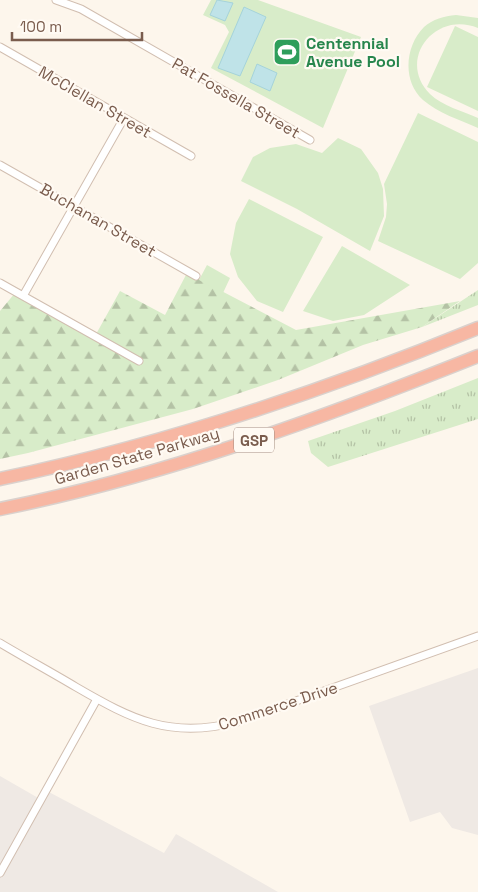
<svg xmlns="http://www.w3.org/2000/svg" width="478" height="892" font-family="'Space Grotesk',sans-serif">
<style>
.industrial{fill:#efe9e4}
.grass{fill:url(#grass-tufts)}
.forest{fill:url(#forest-firs)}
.park{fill:#d8ecc9}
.water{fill:#bfe3e8;stroke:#a5d3da}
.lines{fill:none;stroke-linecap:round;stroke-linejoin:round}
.street-casing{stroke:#d1beb0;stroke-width:9}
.highway-casing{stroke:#dad1cd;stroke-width:15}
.street{stroke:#fff;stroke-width:7}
.highway{stroke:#f7b7a3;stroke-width:12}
.labels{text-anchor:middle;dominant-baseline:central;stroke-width:4.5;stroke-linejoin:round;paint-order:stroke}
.shield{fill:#fffaf3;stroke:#a28b7f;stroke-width:1}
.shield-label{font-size:15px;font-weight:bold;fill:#7a5c4d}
.leisure-label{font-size:16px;font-weight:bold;fill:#27864d;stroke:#fffaf3;text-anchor:start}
.street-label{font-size:16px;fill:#7a5c4d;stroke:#fffaf3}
</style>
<defs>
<pattern id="grass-tufts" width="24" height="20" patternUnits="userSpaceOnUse" patternTransform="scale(1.25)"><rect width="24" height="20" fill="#d8ecc9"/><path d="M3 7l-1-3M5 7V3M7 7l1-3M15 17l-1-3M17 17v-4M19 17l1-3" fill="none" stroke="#b4c2a5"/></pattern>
<pattern id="forest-firs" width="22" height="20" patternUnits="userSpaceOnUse" patternTransform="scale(1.25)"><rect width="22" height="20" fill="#d8ecc9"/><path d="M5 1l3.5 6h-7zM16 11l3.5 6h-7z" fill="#b4c2a5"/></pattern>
</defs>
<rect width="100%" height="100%" fill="#fdf6ec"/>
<path class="industrial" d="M 478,668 L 478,835 L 452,828 L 440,812 L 410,822 L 369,706 Z
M 0,776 L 40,799 L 47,791 L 164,853 L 176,834 L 278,892 L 0,892 Z"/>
<path class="grass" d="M 478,290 L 478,305 L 422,327 Z
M 478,378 L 478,419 L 328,467 L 311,453 L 308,441 L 395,411 Z"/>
<path class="forest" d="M 187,273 L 296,330 L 460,301 L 422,327 L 363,345 L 278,380 L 193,409 L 28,453 L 0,459 L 0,311 L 15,293 L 95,336 L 120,291 L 165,315 Z"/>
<path class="park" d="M 211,0 L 258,0 L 361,37 L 323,128 L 211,68 L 229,32 L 225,25 L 203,15 Z
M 456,15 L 478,18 L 478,28 C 435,10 396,60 430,94 C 442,106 463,111 478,118 L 478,128 C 460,120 438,113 423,100 C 402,81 405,46 424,27 C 433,19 444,16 456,15 Z
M 455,26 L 478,37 L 478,111 L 427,87 Z
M 418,113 L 478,142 L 478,263 L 460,279 L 378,241 L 386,217 L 387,204 L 384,184 Z
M 338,138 L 361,149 L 378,173 L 383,189 L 384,216 L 370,251 L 297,209 L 241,181 L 253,157 L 270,148 L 296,144 L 322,153 Z
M 249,199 L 323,237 L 283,312 L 257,301 L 238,277 L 230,254 L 236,223 Z
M 342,246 L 410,285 L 364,315 L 333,321 L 303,311 Z
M 207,265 L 230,278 L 223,293 L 199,280 Z"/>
<path class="water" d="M 217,0 L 233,3 L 225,21 L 210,15 Z
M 244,7 L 266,17 L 240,76 L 218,68 Z
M 257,64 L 277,73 L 270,91 L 250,82 Z"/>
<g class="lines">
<defs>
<path id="street" d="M 56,0 L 81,9 L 310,140
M 0,47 L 191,156
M 0,165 L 196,276
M 0,283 L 139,361
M 23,296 L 124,118
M 0,643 C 25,658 51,672 76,687 C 133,720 170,739 237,722 L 478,636
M 0,873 L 97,699"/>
<path id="highway" d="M 0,479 C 163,445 324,391 478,328
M 0,509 C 164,476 323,418 478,356"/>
</defs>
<use href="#street" class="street-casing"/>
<use href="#highway" class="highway-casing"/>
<use href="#street" class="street"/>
<use href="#highway" class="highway"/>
</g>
<defs>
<symbol id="stadium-square" viewBox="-11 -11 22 22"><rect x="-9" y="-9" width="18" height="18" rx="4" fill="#2e9e5b" stroke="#fffaf3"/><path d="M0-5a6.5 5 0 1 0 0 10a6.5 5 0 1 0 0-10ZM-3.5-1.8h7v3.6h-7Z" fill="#fff"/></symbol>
</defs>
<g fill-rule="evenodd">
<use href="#stadium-square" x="271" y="36" width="32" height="32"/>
</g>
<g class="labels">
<rect class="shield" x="234" y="427.5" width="40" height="25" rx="4"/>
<g class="shield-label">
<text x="254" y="440">GSP</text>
</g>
<g class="leisure-label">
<text x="306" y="43">Centennial<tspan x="306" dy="18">Avenue Pool</tspan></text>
</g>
<g class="street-label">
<text transform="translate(236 98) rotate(30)">Pat Fossella Street</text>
<text transform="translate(95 102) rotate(30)">McClellan Street</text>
<text transform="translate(98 220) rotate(30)">Buchanan Street</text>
<text transform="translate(137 456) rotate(-16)">Garden State Parkway</text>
<text transform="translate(278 706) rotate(-18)">Commerce Drive</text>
</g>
</g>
<path d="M12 32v8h130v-8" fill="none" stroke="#7a5c4d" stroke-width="2.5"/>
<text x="20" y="32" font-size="15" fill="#7a5c4d" stroke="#fffaf3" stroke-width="4" paint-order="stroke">100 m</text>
</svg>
